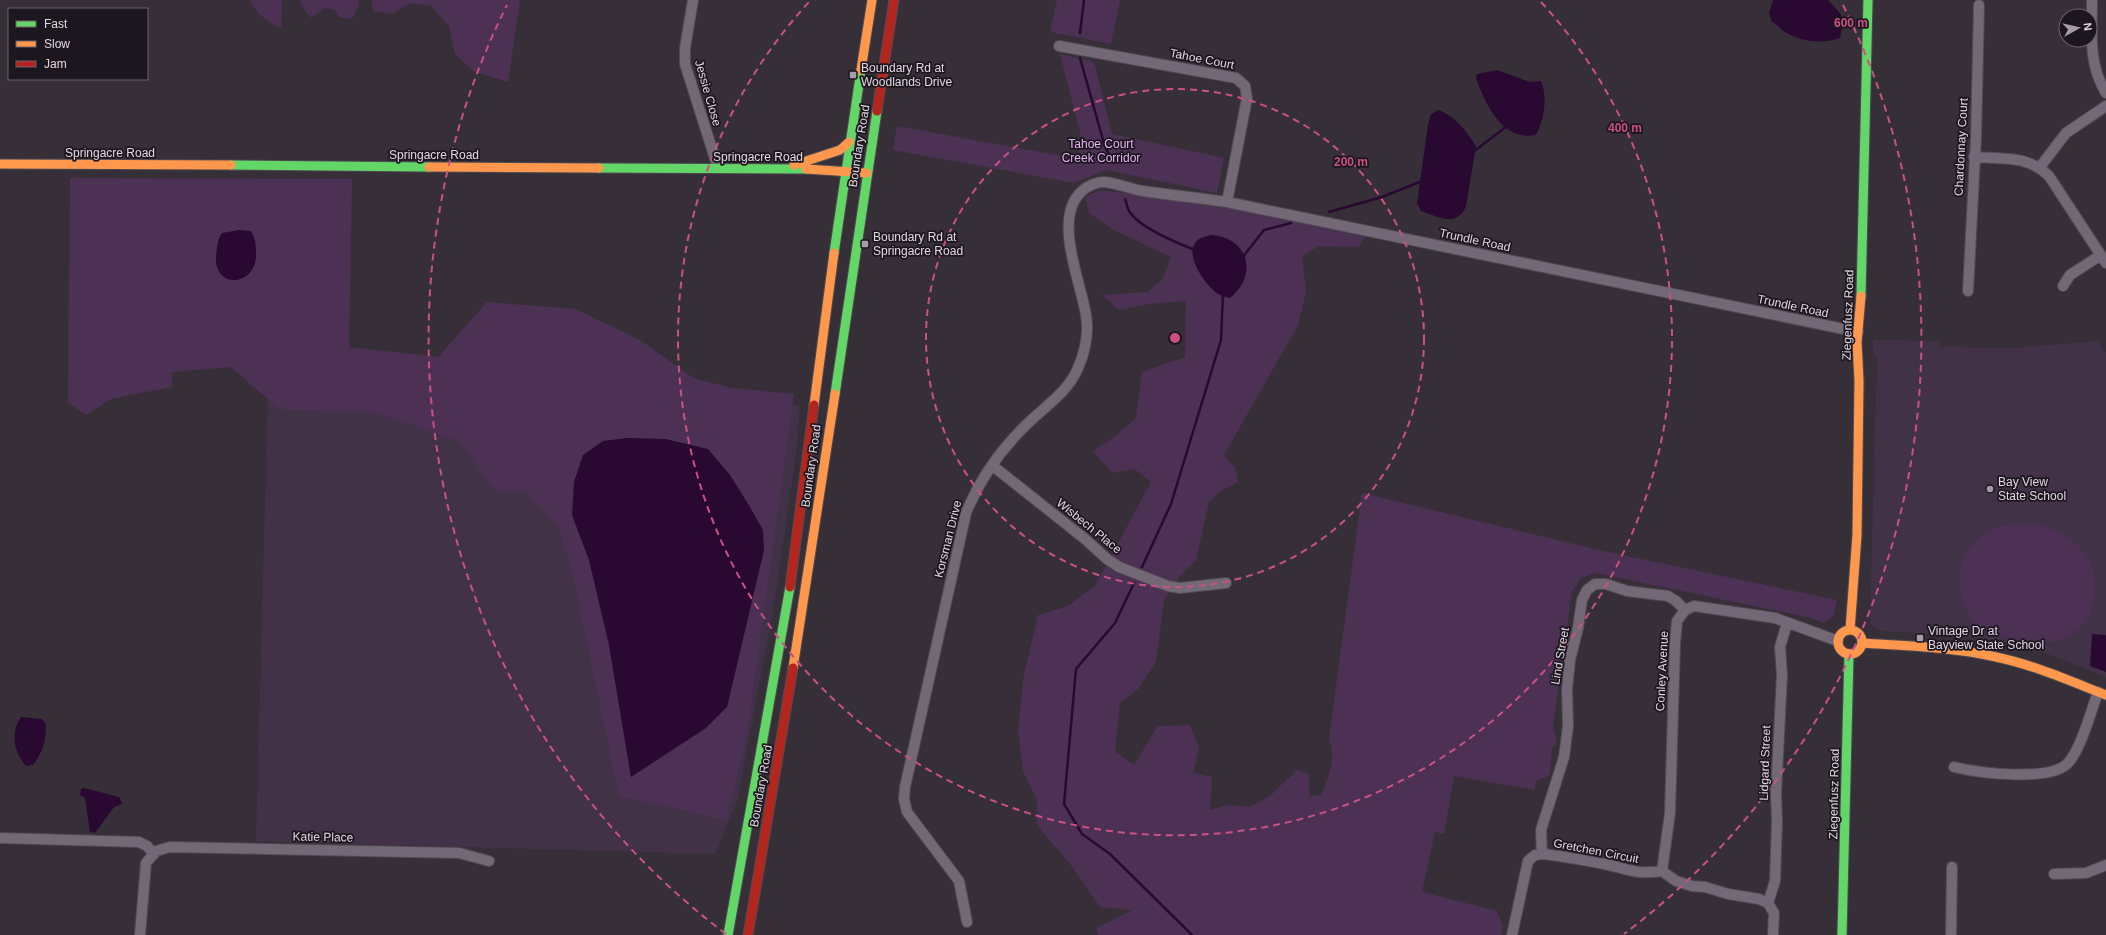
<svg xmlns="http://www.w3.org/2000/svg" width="2106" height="935" font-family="Helvetica,sans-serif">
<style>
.built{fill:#423247}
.green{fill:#4c3154;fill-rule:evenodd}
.water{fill:#290832}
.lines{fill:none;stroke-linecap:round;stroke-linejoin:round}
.stream{stroke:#290832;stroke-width:2.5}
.street-casing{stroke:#504b52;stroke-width:12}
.fast-casing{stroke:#504b52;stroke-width:11}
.slow-casing{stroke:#504b52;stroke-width:11}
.jam-casing{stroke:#504b52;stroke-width:11}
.street{stroke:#736976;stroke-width:10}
.fast{stroke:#63d668;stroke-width:9}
.slow{stroke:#ff974d;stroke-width:9}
.jam{stroke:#b3261e;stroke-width:9}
.ring{fill:none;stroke:#cb5184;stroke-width:2;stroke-dasharray:7 5}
.poi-dot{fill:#a49ca6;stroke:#1c161e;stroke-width:1.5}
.labels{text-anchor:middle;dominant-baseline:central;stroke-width:3.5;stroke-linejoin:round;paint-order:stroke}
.street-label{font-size:12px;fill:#e0d7e2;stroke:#1c161e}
.poi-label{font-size:12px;fill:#e0d7e2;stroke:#1c161e;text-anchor:start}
.park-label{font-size:12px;fill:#e8b0f7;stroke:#1c161e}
.centre{fill:#cb5184;stroke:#1c161e;stroke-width:2}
.ring-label{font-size:12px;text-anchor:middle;font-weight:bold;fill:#cb5184;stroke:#1c161e;stroke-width:3.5;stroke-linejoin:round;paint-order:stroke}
</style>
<rect width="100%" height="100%" fill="#362f38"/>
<path class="built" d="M 1873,340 L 1938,341 L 1941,347 L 2015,348 L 2097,341 L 2106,353 L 2106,677 L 2048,654 L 2010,644 L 1968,636 L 1881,631 L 1876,629 L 1871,624 L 1870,619 L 1877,359 L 1873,354 Z
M 268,391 L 800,405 L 796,455 L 774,605 L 738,799 L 715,854 L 256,841 Z"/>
<path class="green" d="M 250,0 L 282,0 L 281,28 C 266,22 258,14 250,0 Z
M 300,0 L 358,0 L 359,4 L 352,19 L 340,17 L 335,10 L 325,8 L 311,18 L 301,5 Z
M 371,0 L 520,0 L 508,82 L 475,72 L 455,54 L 449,26 L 431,6 L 410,3 L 392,14 L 373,11 Z
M 1057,0 L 1120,0 L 1111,44 L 1050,32 Z
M 1060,54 L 1094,62 L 1112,134 L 1224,158 L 1217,193 L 1106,170 L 1074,183 L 893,150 L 897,126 L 1078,159 L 1082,140 Z
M 70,178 L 352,179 L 349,347 L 438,357 L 487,302 L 576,309 L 640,340 L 693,378 L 732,388 L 794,394 L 747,734 L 726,820 L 619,796 L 577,594 L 559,526 L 526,492 L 496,492 L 459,441 L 376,413 L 279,409 L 231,367 L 172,372 L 172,387 L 111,399 L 86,415 L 68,403 ZM 222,233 L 256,266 L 216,261 ZM 627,438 L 665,439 L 708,449 L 764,551 L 727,707 L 631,777 L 609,645 L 589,560 L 572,515 Z
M 1100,190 L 1212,204 L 1365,237 L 1359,247 L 1319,246 L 1302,256 L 1306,292 L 1298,325 L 1224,455 L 1236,469 L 1238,482 L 1222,490 L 1209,502 L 1196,560 L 1179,577 L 1164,600 L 1156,662 L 1138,689 L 1120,703 L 1115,751 L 1134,765 L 1158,726 L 1190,725 L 1199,748 L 1193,773 L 1212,777 L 1210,810 L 1229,805 L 1250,807 L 1270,796 L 1297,770 L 1309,774 L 1309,796 L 1321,795 C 1328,777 1337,758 1329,739 L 1362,493 L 1603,551 L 1837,600 L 1834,615 L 1824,623 L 1811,618 L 1596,573 L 1581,578 L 1572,591 L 1553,727 C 1556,736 1560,742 1552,748 L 1550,773 L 1546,778 L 1541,778 L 1535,782 L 1535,790 L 1454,776 L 1444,834 L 1435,832 L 1422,892 L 1497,911 L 1503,927 L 1501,935 L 1098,935 L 1096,928 L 1133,910 L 1100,907 L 1070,864 L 1037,825 L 1037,800 L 1023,771 L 1018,730 L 1024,674 L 1038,615 L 1068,606 L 1095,586 L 1151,482 L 1135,469 L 1112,473 L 1093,451 L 1113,438 L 1136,418 L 1142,372 L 1185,357 L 1186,301 L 1149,304 L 1119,310 L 1102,295 L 1148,292 L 1163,278 L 1171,257 L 1114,230 L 1089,213 L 1085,197 Z
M 2021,523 C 2047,525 2069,532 2085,553 C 2099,571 2098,607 2083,625 C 2076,633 2065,639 2055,641 C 2042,644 2028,641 2016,639 C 2005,637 1993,636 1984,629 C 1951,607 1951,556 1984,534 C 1995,526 2008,525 2021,523 Z"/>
<path class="water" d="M 1773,0 L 1828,0 C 1843,17 1845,13 1840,38 C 1824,44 1802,42 1787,33 C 1781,30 1778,25 1772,22 L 1769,13 Z
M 1497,70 L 1530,82 L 1541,81 C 1548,97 1544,119 1536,135 C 1502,142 1485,103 1476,78 L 1477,74 Z
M 1439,110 C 1456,117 1466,131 1476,146 L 1466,206 C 1457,228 1439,217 1421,211 L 1417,203 L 1428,125 L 1431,114 Z
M 239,230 L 251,231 C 255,238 256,244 256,252 C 258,287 214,290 216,257 C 217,249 217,240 222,233 Z
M 1211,235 C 1248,237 1259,275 1230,298 C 1227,297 1221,296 1218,294 C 1205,285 1181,252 1199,239 C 1202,237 1208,236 1211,235 Z
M 627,438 L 665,439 L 708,449 L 730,475 L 750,507 L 763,530 L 764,550 L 727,707 L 706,728 L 631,777 L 609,645 L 589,560 L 572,515 L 574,482 L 583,455 L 603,441 Z
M 2092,634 L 2106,635 L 2106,672 L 2090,666 Z
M 21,717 L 42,719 L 46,724 C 46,740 43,752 33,765 L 26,766 C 14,752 10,733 21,717 Z
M 84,788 L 119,797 L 122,803 L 120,805 L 114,807 L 95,833 L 90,832 L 85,798 L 80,795 L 81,789 Z"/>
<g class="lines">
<path class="stream" d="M 1080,33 L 1084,0
M 1080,58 L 1105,147 L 1114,163
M 1473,152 L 1507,126
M 1125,199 C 1127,203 1127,208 1129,211 C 1139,228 1177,243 1195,250
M 1329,212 L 1382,197 L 1422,181
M 1242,258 L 1264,230 L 1291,223
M 1142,567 L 1171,504 L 1221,340 L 1223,294
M 1134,583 L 1115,623 L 1076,669 L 1064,804 L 1082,834 L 1110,854 L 1192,935"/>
<defs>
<path id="street" d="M 693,0 L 685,48 L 685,64 L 718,168
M 2092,0 C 2092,32 2088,64 2106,93
M 1059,46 L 1236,78 L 1245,86 L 1247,98 L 1227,202
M 1974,157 C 2002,159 2028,155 2049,176 L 2106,263
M 2040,167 L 2066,133 L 2106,106
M 2063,286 L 2070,275 L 2101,255
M 1968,291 L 1976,138 L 1979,5
M 993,466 L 1085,539 L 1107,559 L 1119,567 L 1168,586 L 1180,588 L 1226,583
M 1954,767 C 1978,773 2051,782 2068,763 C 2081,749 2091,711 2098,692
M 0,838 L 139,842 L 147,846 L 154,854
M 1542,854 L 1541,830 L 1564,757 L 1568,726 L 1567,689 L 1570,660 L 1578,628 L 1582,600 L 1587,590 L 1595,584 L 1606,584 L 1627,591 L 1668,596 L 1676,601 L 1685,610
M 1662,871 L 1670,813 L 1675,643 L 1677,621 L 1685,610 L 1694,606 L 1775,618 L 1838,641
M 2054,874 L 2086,873 L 2106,865
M 1768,903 L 1775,881 L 1777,822 L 1776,794 L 1782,675 L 1780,647 L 1787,623
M 967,922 L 959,881 L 907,812 L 904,799 L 905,787 L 966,513 C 979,481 999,452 1023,428 C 1041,409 1068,393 1078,368 C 1085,352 1089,333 1086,315 C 1081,282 1052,218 1082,191 C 1087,186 1097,182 1104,182 C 1117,183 1130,189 1143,191 C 1170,195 1199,198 1227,202 L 1858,332
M 140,935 L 146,863 L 156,851 L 170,847 L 459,853 L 489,861
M 1512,935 L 1528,861 L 1535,855 L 1542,854 C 1562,856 1583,860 1604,864 C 1629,869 1634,875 1662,871 L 1676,881 L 1692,886 L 1705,887 L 1728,894 L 1759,899 L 1768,903 L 1774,913 L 1773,935
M 1951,935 L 1952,867"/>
<path id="fast" d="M 231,165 L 429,167
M 599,168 L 806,169
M 834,253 L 861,70
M 1861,296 L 1868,0
M 835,394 L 877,111
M 728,935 L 790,587
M 1842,935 L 1849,654"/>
<path id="slow" d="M 861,70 L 872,0
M 0,164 L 231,165
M 794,165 L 840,150 L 849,142
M 429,167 L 599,168
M 806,169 L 867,173
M 814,405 L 834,253
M 1850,630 L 1857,535 L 1859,381 L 1857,342 L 1861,296
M1838 642a12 12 0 1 1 24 0a12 12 0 1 1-24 0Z
M 1862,643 C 1907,646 1952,647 1996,657 C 2034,665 2070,681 2106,695
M 793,668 L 835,394"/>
<path id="jam" d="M 877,111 L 894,0
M 790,587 L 814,405
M 748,935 L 793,668"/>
</defs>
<use href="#street" class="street-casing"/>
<use href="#fast" class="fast-casing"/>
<use href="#slow" class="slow-casing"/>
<use href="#jam" class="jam-casing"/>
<use href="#street" class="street"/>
<use href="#fast" class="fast"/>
<use href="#slow" class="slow"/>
<use href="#jam" class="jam"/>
</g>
<g class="ring">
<circle cx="1175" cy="338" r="249"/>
<path d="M1541 2A497 497 0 1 1 809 2"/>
<path d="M726 934A746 746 0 0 1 507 5M1843 5A746 746 0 0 1 1624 934"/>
</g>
<g class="poi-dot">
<rect x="849" y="71" width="8" height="8" rx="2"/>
<rect x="861" y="240" width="8" height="8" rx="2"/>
<circle cx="1990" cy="489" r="4"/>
<rect x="1916" y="634" width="8" height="8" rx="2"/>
</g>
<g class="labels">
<g class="street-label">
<text transform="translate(1202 59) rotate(11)">Tahoe Court</text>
<text transform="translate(708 93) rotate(74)">Jessie Close</text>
<text transform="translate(859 146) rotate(-81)">Boundary Road</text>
<text transform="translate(1961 147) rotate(-87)">Chardonnay Court</text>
<text x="110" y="153">Springacre Road</text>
<text x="434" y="155">Springacre Road</text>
<text x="758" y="157">Springacre Road</text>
<text transform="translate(1475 240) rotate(12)">Trundle Road</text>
<text transform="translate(1793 306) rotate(12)">Trundle Road</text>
<text transform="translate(1848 315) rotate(-88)">Ziegenfusz Road</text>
<text transform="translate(811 466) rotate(-82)">Boundary Road</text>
<text transform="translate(1089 526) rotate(39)">Wisbech Place</text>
<text transform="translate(948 539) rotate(-76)">Korsman Drive</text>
<text transform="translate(1560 656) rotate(-80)">Lind Street</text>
<text transform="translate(1662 671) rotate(-87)">Conley Avenue</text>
<text transform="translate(1765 763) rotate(-88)">Lidgard Street</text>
<text transform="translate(761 786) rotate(-80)">Boundary Road</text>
<text transform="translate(1834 794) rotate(-89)">Ziegenfusz Road</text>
<text transform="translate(323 837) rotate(1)">Katie Place</text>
<text transform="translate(1596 851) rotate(11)">Gretchen Circuit</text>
</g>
<g class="poi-label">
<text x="861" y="68">Boundary Rd at<tspan x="861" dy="14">Woodlands Drive</tspan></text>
<text x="873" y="237">Boundary Rd at<tspan x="873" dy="14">Springacre Road</tspan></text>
<text x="1998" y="482">Bay View<tspan x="1998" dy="14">State School</tspan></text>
<text x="1928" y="631">Vintage Dr at<tspan x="1928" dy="14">Bayview State School</tspan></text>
</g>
<g class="park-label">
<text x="1101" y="144">Tahoe Court<tspan x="1101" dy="14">Creek Corridor</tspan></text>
</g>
</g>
<circle cx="1175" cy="338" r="6" class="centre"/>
<g class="ring-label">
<text x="1851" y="27">600 m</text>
<text x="1625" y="132">400 m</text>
<text x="1351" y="166">200 m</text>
</g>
<rect x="8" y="8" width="140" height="72" fill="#1c161e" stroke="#6a636c"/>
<rect x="16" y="21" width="20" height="6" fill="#63d668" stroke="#6a636c"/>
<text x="44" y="28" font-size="12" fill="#e0d7e2">Fast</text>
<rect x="16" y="41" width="20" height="6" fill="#ff974d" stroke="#6a636c"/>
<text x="44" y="48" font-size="12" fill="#e0d7e2">Slow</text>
<rect x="16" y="61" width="20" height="6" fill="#b3261e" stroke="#6a636c"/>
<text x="44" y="68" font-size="12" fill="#e0d7e2">Jam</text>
<g transform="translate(2078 28) rotate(82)"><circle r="19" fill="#1c161e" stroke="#6a636c"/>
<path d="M0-3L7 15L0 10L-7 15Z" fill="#a49ca6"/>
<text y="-6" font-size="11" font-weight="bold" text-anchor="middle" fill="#e0d7e2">N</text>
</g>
</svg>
